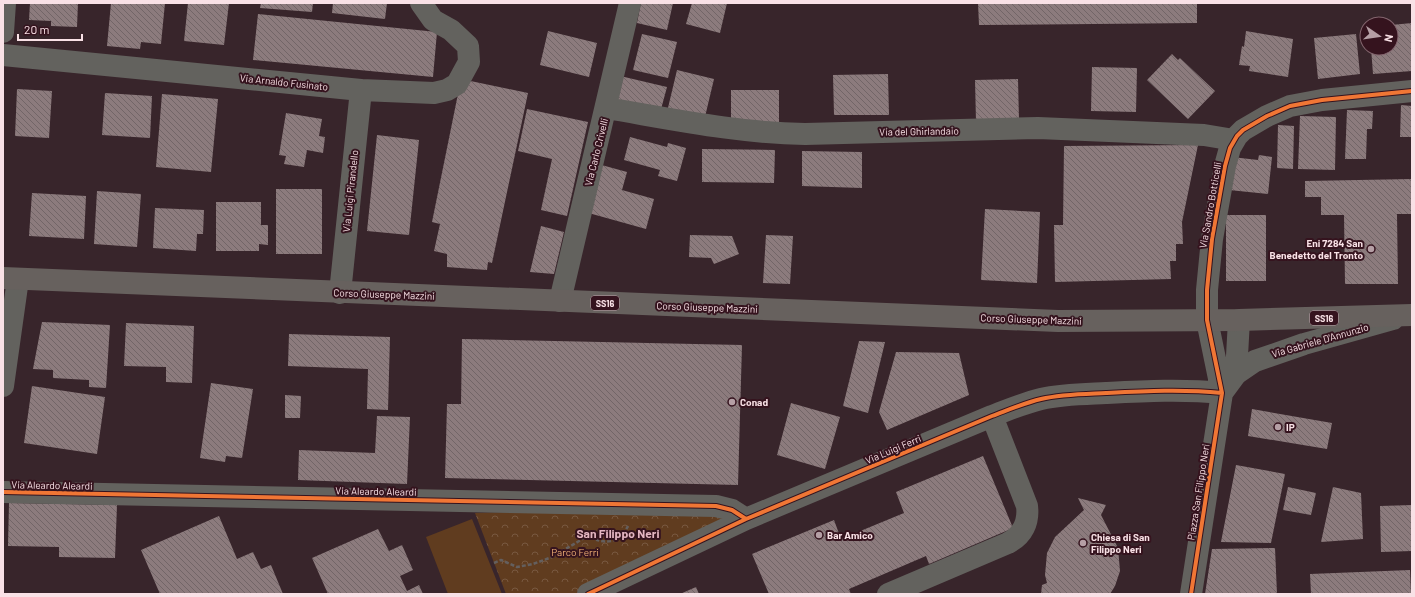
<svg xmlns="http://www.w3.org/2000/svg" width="1415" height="597" font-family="Barlow,sans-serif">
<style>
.park{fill:url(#park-crowns)}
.pitch{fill:#603c1f}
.building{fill:url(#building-back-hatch)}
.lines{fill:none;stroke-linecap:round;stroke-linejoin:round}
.path{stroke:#645f5e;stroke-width:2.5;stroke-dasharray:4 2;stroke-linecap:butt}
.minor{stroke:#63625e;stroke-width:22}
.major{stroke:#67615e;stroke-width:22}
.cycleway-casing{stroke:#35131e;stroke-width:6}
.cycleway{stroke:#f07635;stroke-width:4}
.poi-dot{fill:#b59fa5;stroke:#35131e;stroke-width:1.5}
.labels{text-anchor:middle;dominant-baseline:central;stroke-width:4;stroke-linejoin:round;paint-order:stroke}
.shield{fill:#35131e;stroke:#bea3aa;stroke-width:1}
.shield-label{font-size:9px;font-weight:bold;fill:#f9e1e6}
.street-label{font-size:10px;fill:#f9e1e6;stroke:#35131e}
.poi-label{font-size:10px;font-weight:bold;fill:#f9e1e6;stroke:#35131e;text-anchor:start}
.park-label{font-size:10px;fill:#f1b076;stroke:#35131e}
.quarter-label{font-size:12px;font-weight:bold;fill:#e4b5c1;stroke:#35131e}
</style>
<defs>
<pattern id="park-crowns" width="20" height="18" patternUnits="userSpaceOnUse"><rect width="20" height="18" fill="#603c1f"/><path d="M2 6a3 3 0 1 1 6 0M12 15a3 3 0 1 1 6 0" fill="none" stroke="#785840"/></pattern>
<pattern id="building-back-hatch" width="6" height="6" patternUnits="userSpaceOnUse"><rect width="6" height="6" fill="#8c7b7d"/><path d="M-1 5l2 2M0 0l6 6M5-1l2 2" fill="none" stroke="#726567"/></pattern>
</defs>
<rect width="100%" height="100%" fill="#38252b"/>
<path class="park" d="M 704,506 L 746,519 L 588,594 L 506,594 L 475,513 Z"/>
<path class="pitch" d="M 472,519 L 502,594 L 448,594 L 426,537 Z"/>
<path class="building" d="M 30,3 L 78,3 L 77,27 L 51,26 L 51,21 L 29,20 Z
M 111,3 L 165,3 L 161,44 L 141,42 L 140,49 L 107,46 Z
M 188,3 L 229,3 L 224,45 L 184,41 Z
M 261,3 L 313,3 L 312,12 L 260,8 Z
M 333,3 L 387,3 L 385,19 L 332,13 Z
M 641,3 L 673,3 L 667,30 L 637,23 Z
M 692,3 L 727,3 L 720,33 L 686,24 Z
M 978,3 L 1197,3 L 1197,23 L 979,25 Z
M 258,14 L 437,32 L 433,77 L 253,60 Z
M 1412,23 L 1412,71 L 1373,74 L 1371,48 L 1391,48 L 1391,25 Z
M 548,31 L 597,43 L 589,77 L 540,65 Z
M 1246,31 L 1293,39 L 1288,77 L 1249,71 L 1250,66 L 1239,65 L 1242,46 L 1244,47 Z
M 642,34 L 677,42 L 668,78 L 633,70 Z
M 1356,34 L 1360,74 L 1318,79 L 1314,38 Z
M 1172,54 L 1178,60 L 1180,58 L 1215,91 L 1188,119 L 1147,80 Z
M 1092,67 L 1137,68 L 1136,112 L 1091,111 Z
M 677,70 L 714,79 L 704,121 L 667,112 Z
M 888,74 L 889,115 L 834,115 L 833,75 Z
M 616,75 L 667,87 L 660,113 L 610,102 Z
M 461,79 L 528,93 L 492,263 L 488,262 L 487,270 L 447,267 L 447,254 L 434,251 L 440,224 L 432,222 Z
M 1018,79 L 1019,120 L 976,122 L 975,80 Z
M 17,89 L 52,91 L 49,138 L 15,136 Z
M 731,90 L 779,90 L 779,125 L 731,125 Z
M 105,93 L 152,96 L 150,138 L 102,135 Z
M 162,94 L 218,99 L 211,172 L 156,167 Z
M 1401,105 L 1412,106 L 1412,137 L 1400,137 Z
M 527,109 L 588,122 L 567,216 L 541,210 L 552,159 L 518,151 Z
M 1347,110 L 1373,111 L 1372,129 L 1367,129 L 1366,159 L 1345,159 Z
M 286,113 L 322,119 L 319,136 L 325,137 L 323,153 L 307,150 L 304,167 L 284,164 L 286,156 L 279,155 Z
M 1300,116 L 1336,117 L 1335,170 L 1298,169 Z
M 1278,125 L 1294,126 L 1293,169 L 1277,168 Z
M 377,135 L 419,140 L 409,235 L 367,231 Z
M 630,137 L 667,147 L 668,143 L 686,148 L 677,181 L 658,176 L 660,170 L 624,160 Z
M 1198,145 L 1182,222 L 1183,244 L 1176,244 L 1176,261 L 1170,261 L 1171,279 L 1055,282 L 1054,225 L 1063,225 L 1064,146 Z
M 702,149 L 775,150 L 774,183 L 702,182 Z
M 802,151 L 862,152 L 862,188 L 802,186 Z
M 1259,155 L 1272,157 L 1268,194 L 1229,190 L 1232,157 L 1258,160 Z
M 598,164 L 627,172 L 622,190 L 654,199 L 646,229 L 585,212 Z
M 1412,179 L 1412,214 L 1397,214 L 1398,284 L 1345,284 L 1344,215 L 1321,215 L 1321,197 L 1305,197 L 1305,181 Z
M 276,189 L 322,189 L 322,254 L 276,254 Z
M 97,191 L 141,194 L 137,247 L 94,244 Z
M 32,193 L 86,196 L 84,239 L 29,236 Z
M 216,202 L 261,202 L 261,225 L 268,225 L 268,245 L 259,244 L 259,251 L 216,251 Z
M 155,208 L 204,210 L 203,234 L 197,234 L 196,251 L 153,248 Z
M 985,209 L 1040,212 L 1037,283 L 981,280 Z
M 1226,215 L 1266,215 L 1266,281 L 1226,281 Z
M 541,226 L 564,232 L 554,274 L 530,272 Z
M 690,235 L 732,236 L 739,254 L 714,264 L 711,258 L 689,257 Z
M 766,235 L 793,236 L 790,284 L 763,283 Z
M 42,322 L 110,325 L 106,388 L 89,387 L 89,380 L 53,378 L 53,370 L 33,369 Z
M 126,323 L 194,326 L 192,383 L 166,382 L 166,367 L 124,366 Z
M 289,334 L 390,337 L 388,410 L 367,409 L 368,369 L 288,366 Z
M 462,339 L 742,345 L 738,485 L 445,478 L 447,404 L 461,404 Z
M 859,341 L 885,342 L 868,413 L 843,406 Z
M 896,352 L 959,353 L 969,395 L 887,430 L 879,412 Z
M 211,383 L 253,389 L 242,458 L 226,456 L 225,462 L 200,458 Z
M 32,386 L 105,397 L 97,454 L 24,443 Z
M 285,395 L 301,396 L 300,418 L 285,418 Z
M 791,403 L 840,417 L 825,469 L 777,455 Z
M 1252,409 L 1332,423 L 1327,449 L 1248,436 Z
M 377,416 L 410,417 L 407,484 L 298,480 L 299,450 L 375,453 Z
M 983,456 L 1013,528 L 929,564 L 926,556 L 849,589 L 851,594 L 769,594 L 752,554 L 834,520 L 841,539 L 904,513 L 896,492 Z
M 1236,465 L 1285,474 L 1271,543 L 1221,542 Z
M 1288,487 L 1316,493 L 1311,515 L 1283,510 Z
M 1333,487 L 1361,493 L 1363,539 L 1321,542 Z
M 1078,498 L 1106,505 L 1101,515 L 1118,548 L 1120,571 L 1115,586 L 1110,594 L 1041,594 L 1042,585 L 1047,583 L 1045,575 L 1047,553 L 1055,537 L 1084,510 Z
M 9,503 L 117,505 L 115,558 L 59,557 L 59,547 L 8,546 Z
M 1412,505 L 1412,551 L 1381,552 L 1380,506 Z
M 219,516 L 237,559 L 253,552 L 261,569 L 271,565 L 283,594 L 160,594 L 141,550 Z
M 378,529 L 389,551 L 402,545 L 413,570 L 400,576 L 407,591 L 419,585 L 423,594 L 328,594 L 312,558 Z
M 1275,548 L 1277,594 L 1205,594 L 1212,549 Z
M 1410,570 L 1411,594 L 1311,594 L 1310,574 Z
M 696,587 L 699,594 L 680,594 Z"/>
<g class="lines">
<path class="path" d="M 494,563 L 501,560 L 517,567 L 533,564 L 552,557 L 596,531 L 597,540 C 612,544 621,540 628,526"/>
<path class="minor" d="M 3,32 L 5,3
M 3,55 L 361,90 L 434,93 L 447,90 L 457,84 L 469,62 L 468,46 L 451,30 L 433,20 L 421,3
M 606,108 C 672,119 738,133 805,134 L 1038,128 L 1204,135 L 1234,140
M 340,293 L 361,90
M 560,301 L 630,3
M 1236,374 L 1239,320
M 3,386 L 18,279
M 1222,393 L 1236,374 L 1255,361 L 1304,344 L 1393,319
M 3,492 L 716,506 L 732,510 L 746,519
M 588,594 L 746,519 L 992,416 C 1008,410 1024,403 1041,399 C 1062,394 1084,394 1106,393 C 1145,391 1183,389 1222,393
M 888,594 L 1008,543 C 1023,535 1029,522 1027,506 L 992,416
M 1191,594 L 1222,393 L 1207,320 L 1207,290 L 1212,239 L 1225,166 L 1230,148 L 1237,136 L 1243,130 L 1267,116 L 1290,106 L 1322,100 L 1412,91"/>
<path class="major" d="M 3,278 L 1058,321 L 1239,320 L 1412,315"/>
<defs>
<path id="cycleway" d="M 3,492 L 716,506 L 732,510 L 746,519
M 588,594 L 746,519 L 992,416 C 1008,410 1024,403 1041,399 C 1062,394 1084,394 1106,393 C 1145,391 1183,389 1222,393
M 1191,594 L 1222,393 L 1207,320 L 1207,290 L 1212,239 L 1225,166 L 1230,148 L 1237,136 L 1243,130 L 1267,116 L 1290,106 L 1322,100 L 1412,91"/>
</defs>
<use href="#cycleway" class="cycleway-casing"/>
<use href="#cycleway" class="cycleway"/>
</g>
<g class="poi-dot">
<circle cx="1371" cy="249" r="4"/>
<circle cx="732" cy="402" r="4"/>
<circle cx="1278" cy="427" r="4"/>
<circle cx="819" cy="535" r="4"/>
<circle cx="1083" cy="543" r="4"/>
</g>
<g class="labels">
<g class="shield">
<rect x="591" y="296" width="28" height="14" rx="3"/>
<rect x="1310" y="311" width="28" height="14" rx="3"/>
</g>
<g class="shield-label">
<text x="605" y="303">SS16</text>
<text x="1324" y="318">SS16</text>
</g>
<g class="street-label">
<text transform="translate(284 82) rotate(6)">Via Arnaldo Fusinato</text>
<text transform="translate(919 131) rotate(-1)">Via del Ghirlandaio</text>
<text transform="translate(596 152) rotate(-76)">Via Carlo Crivelli</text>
<text transform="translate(350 191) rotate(-84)">Via Luigi Pirandello</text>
<text transform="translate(1210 205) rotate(-80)">Via Sandro Botticelli</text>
<text transform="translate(384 294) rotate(2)">Corso Giuseppe Mazzini</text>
<text transform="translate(707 307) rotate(2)">Corso Giuseppe Mazzini</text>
<text transform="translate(1031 319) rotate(2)">Corso Giuseppe Mazzini</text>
<text transform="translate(1320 340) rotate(-16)">Via Gabriele D'Annunzio</text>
<text transform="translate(893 449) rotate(-23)">Via Luigi Ferri</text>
<text transform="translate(52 485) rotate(1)">Via Aleardo Aleardi</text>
<text transform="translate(376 491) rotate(1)">Via Aleardo Aleardi</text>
<text transform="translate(1198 492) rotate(-81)">Piazza San Filippo Neri</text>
</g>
<g class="poi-label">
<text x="1363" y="243" text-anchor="end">Eni 7284 San<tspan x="1363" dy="12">Benedetto del Tronto</tspan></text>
<text x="740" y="402">Conad</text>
<text x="1286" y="427">IP</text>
<text x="827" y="535">Bar Amico</text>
<text x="1091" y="537">Chiesa di San<tspan x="1091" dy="12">Filippo Neri</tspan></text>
</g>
<g class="park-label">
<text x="575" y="552">Parco Ferri</text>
</g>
<g class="quarter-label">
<text x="618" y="533">San Filippo Neri</text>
</g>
</g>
<rect width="1415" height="597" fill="none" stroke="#f9e1e6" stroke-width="8"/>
<g transform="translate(1379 36) rotate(103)"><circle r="19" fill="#35131e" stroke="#83656e"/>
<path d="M0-3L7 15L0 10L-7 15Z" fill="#b59fa5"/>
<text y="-6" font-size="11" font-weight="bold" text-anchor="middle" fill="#f9e1e6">N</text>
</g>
<path d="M18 34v6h64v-6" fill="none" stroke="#f9e1e6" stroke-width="2"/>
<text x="24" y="34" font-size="12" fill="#f9e1e6" stroke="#35131e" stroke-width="3" paint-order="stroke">20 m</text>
</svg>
